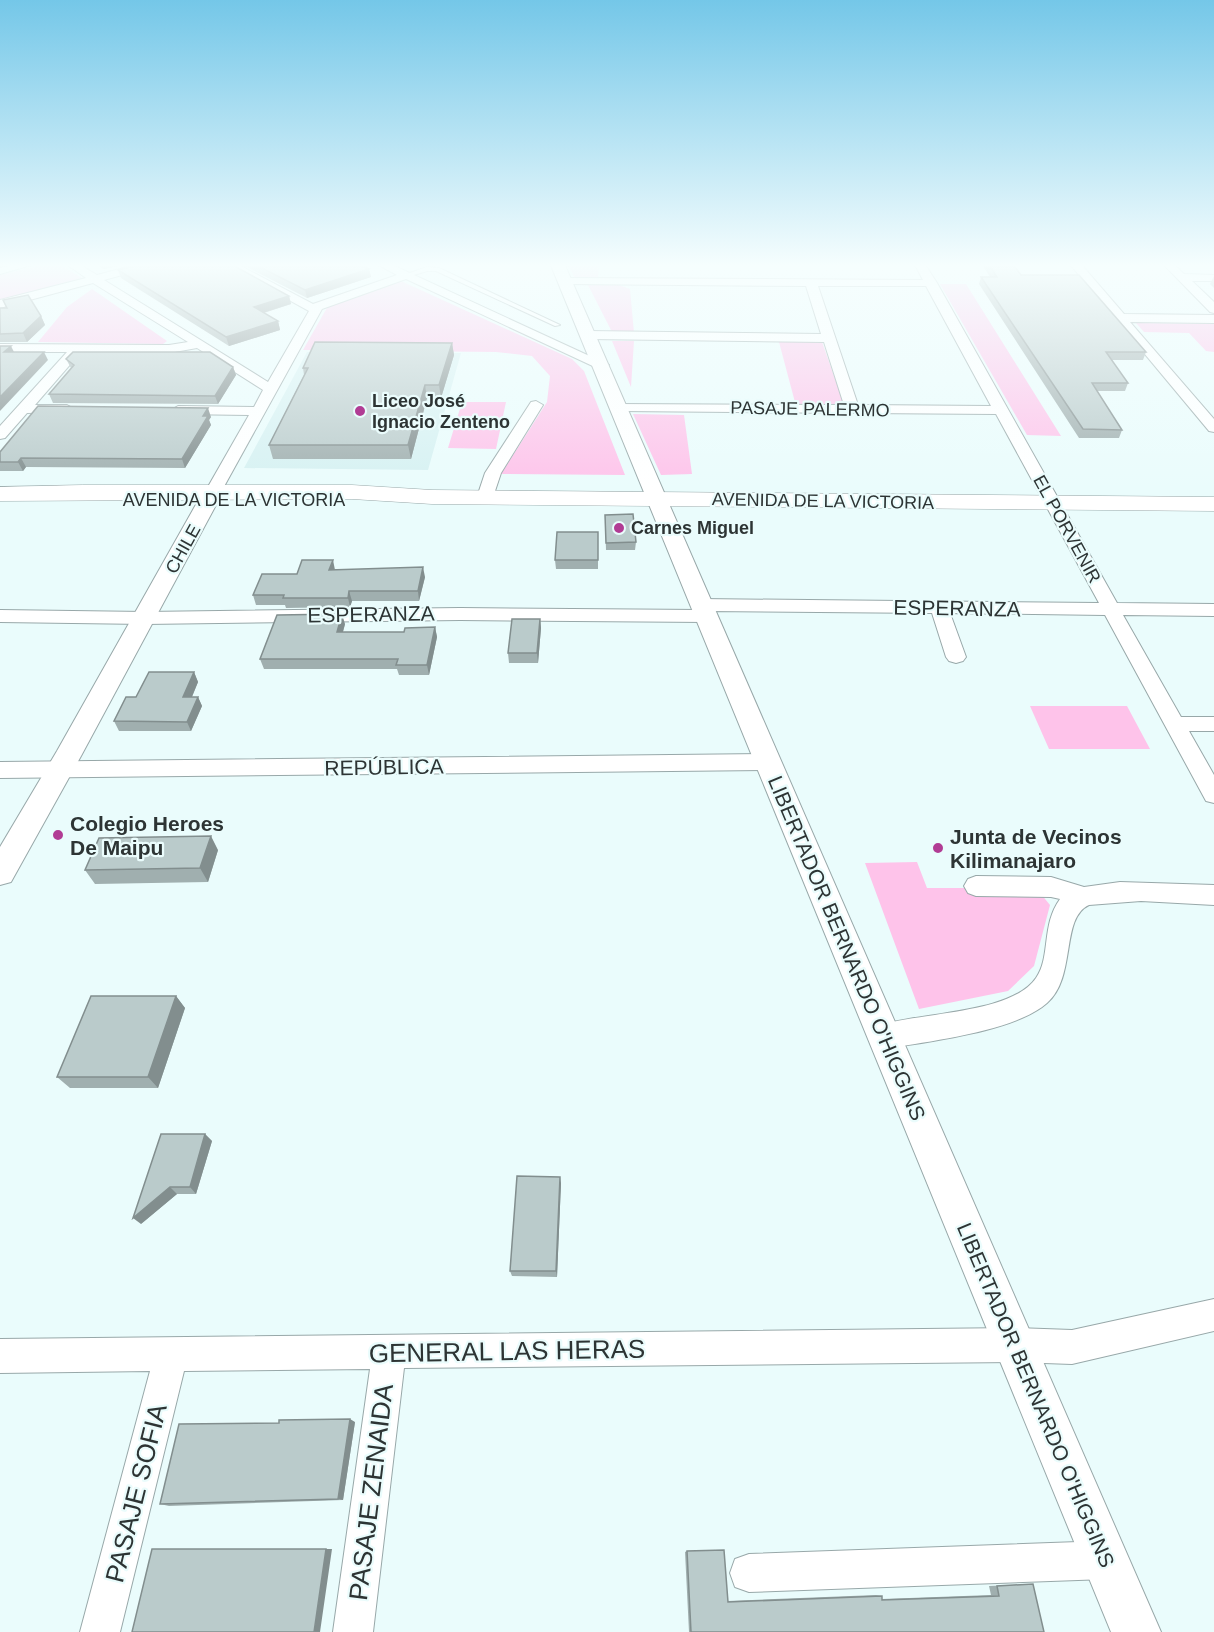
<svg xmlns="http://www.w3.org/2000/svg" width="1214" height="1632" font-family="Arial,sans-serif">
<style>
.built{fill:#d6f1f2}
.green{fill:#fec3ea}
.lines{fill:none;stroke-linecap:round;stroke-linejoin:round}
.service-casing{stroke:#98a8a9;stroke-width:2}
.minor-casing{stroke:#98a8a9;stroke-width:2}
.tertiary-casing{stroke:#98a8a9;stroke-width:2}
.secondary-casing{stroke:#98a8a9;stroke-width:1}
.service{fill:#fff;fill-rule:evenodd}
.minor{fill:#fff;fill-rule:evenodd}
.tertiary{fill:#fff;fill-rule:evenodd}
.secondary{fill:#fff;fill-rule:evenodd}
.wall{fill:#a0afaf}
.shaded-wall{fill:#828e8e}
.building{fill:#bacbcb;stroke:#828e8e;stroke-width:1.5}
.poi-dot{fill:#b13c94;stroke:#eafcfc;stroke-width:2}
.labels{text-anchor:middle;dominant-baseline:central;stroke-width:4.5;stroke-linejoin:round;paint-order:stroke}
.far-poi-label{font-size:18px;font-weight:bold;fill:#2d3434;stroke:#eafcfc;text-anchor:start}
.far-street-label{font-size:18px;fill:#2d3434;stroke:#eafcfc}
.street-label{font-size:21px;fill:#2d3434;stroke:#eafcfc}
.poi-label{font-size:21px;font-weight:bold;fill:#2d3434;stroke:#eafcfc;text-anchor:start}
.near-street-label{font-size:26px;fill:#2d3434;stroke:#eafcfc}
</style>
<rect width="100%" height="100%" fill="#eafcfc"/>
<path class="built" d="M 307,352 L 461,353 L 428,470 L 244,468 Z"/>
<path class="green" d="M 50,263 L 58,263 L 82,278 L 0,300 L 0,275 Z
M 567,263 L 599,263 L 598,279 L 575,279 Z
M 401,281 L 572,359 L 584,371 L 625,475 L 501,474 L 547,402 L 550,376 L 532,356 L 496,352 L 303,350 L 328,306 Z
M 940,284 L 966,284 L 1061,436 L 1027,435 Z
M 588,285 L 619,285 L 630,289 L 634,333 L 612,332 Z
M 92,289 L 167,341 L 163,344 L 38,342 L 67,307 Z
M 1136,323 L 1214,324 L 1214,352 L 1206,351 L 1189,333 L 1144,332 Z
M 612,341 L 634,341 L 631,387 Z
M 779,342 L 822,342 L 845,407 L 796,406 Z
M 462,402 L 506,402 L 496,449 L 448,448 Z
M 633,414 L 684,415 L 692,474 L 661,475 Z
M 1030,706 L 1127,706 L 1150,749 L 1049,749 Z
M 917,862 L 927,888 L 1036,888 L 1050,905 L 1034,966 L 1008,991 L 919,1009 L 865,863 Z"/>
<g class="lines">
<defs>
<path id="service" d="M 427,267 L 439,268 L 560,325 L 555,326 L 436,271 L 427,271 L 407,277 L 404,275 Z"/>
<path id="minor" d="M 21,263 L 39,263 L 0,274 L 0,268 Z
M 65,263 L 77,263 L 97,275 L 142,263 L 159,263 L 158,265 L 104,280 L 268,382 L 309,311 L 222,263 L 235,263 L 313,304 L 397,275 L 375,263 L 388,263 L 609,365 L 602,369 L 597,368 L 406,279 L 322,309 L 221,492 L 213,497 L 205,492 L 249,415 L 178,414 L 171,410 L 178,406 L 254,407 L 263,390 L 197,348 L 169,353 L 81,352 L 35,405 L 67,405 L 74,409 L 72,412 L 27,413 L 5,438 L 0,439 L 0,426 L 67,352 L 0,352 L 0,344 L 169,345 L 188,342 L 93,283 L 0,308 L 0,300 L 86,278 Z
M 914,263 L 924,263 L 937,283 L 1117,603 L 1214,604 L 1214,616 L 1123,615 L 1181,717 L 1214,717 L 1214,731 L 1189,731 L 1214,775 L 1214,803 L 1206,801 L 1105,615 L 950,613 L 966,657 L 963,661 L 956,663 L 949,661 L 946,657 L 932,613 L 707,611 L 712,612 L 715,616 L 712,620 L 706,622 L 460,620 L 145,624 L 0,622 L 0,610 L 145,612 L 460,608 L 700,610 L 692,605 L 695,601 L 701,599 L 1099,603 L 996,414 L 620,411 L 615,410 L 613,407 L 615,404 L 844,405 L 824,342 L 589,339 L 583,335 L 589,331 L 821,334 L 806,286 L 566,284 L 560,281 L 566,278 L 923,280 ZM 818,286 L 926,286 L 991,406 L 858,405 Z
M 1069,263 L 1080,263 L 1124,314 L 1214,315 L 1214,323 L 1130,322 L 1214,419 L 1214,432 L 1209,431 Z
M 1162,263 L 1173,263 L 1184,274 L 1214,275 L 1214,281 L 1192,281 L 1214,302 L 1214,313 L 1210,312 Z
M 536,401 L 543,405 L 501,473 L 493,497 L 485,502 L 479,500 L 477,497 L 485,473 L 531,402 Z
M 768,754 L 776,757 L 779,762 L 776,767 L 768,770 L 0,778 L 0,762 Z
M 976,876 L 1051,877 L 1084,887 L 1120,882 L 1214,885 L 1214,905 L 1141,901 L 1089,905 C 1060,918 1077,977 1047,1003 C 1014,1032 928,1041 884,1049 L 874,1045 L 870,1036 L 874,1027 C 915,1012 1011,1015 1036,978 C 1051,957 1041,925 1060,899 L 1051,897 L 976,896 L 968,893 L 964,886 L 968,879 Z
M 1214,1299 L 1214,1331 L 1072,1364 L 1015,1362 L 404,1368 L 373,1632 L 333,1632 L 370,1369 L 184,1371 L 120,1632 L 80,1632 L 150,1371 L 0,1373 L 0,1339 L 1015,1328 L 1072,1330 Z
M 1106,1541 L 1119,1547 L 1125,1560 L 1119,1573 L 1106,1579 L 749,1592 L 735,1587 L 730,1573 L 735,1559 L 749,1554 Z"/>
<path id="tertiary" d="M 550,263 L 564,263 L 1161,1632 L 1111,1632 Z
M 213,486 L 220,488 L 223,492 L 81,756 L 11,882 L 0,885 L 0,847 L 57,751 L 203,492 L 206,488 Z"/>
<path id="secondary" d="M 83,485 L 352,485 L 432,490 L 1214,497 L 1214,511 L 432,504 L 352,499 L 0,501 L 0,487 Z"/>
</defs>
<use href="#service" class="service-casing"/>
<use href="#minor" class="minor-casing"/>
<use href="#tertiary" class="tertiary-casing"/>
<use href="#secondary" class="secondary-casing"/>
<use href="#service" class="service"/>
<use href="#minor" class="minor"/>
<use href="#tertiary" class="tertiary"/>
<use href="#secondary" class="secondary"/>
</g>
<path class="wall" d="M 94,263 L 132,263 L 104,269 Z
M 239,263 L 356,263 L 369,269 L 371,277 L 307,298 Z
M 981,263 L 1012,263 L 1021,275 L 1146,352 L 1143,360 L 1111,360 L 1128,383 L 1125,391 L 1097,391 L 1122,430 L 1119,438 L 1079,438 L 979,284 L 981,277 L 990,277 Z
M 118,270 L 289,296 L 291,304 L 264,313 L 278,321 L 280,330 L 229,346 L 121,278 Z
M 1214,276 L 1214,288 L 1210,284 Z
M 3,300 L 41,316 L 45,325 L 27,342 L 0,342 L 0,308 L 6,308 Z
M 452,343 L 454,355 L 441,398 L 427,398 L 411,459 L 273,459 L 269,445 L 304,375 L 303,368 Z
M 66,359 L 233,367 L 236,375 L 218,404 L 53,403 L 49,394 L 71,368 Z
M 211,417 L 209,420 L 211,425 L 185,468 L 26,467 L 23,471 L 0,471 L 0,452 Z
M 605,515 L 636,542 L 635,550 L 606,550 Z
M 598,532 L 598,569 L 556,569 L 555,560 Z
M 335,569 L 425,577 L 419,601 L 352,601 L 350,607 L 286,608 L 285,605 L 256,605 L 253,595 L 297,574 Z
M 540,619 L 541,628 L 538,663 L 509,663 L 508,653 Z
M 345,624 L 343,632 L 404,632 L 435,627 L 437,637 L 429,675 L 399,675 L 397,669 L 264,669 L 260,659 Z
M 194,672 L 198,682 L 192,697 L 198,697 L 202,706 L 191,731 L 119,731 L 114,721 L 136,697 Z
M 218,850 L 208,882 L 95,884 L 85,870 Z
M 176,996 L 185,1008 L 158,1088 L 70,1088 L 57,1077 Z
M 205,1134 L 212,1141 L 196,1194 L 177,1194 L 141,1224 Z
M 561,1183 L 557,1277 L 512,1276 L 510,1271 Z
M 355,1422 L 343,1500 L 169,1506 L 160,1504 Z
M 687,1551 L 728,1601 L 876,1595 L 882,1596 L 882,1599 L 991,1595 L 989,1586 L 1033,1584 L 1044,1632 L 689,1632 L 685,1552 Z"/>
<path class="shaded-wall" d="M 102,263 L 132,263 L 104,269 Z
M 369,269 L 371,277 L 307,298 L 305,290 Z
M 289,296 L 291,304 L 256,315 L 254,307 Z
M 41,316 L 45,325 L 27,342 L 23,333 Z
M 278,321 L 280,330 L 229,346 L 226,337 Z
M 452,343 L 454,355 L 441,398 L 439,385 Z
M 11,346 L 15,354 L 4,352 Z
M 44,352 L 48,360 L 0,411 L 0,397 Z
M 233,367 L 236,375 L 218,404 L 215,396 Z
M 425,385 L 427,398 L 411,459 L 408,445 Z
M 208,408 L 211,417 L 209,420 L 211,425 L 185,468 L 182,459 L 203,416 Z
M 21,458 L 26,467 L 23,471 L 18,462 Z
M 333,560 L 335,570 L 329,570 Z
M 423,567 L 425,577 L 419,601 L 418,591 Z
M 349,591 L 352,601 L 350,607 L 348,598 Z
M 342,614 L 345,624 L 340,642 L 337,632 Z
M 540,619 L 541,628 L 538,663 L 537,653 Z
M 435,627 L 437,637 L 429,675 L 427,665 Z
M 194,672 L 198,682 L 188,706 L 183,697 Z
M 198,697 L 202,706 L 191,731 L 187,722 Z
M 211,836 L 218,850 L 208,882 L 200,868 Z
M 176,996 L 185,1008 L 158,1088 L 148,1077 Z
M 205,1134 L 212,1141 L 196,1194 L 190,1187 Z
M 560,1177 L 561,1183 L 557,1277 L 556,1271 Z
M 170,1187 L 177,1194 L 141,1224 L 133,1218 Z
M 350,1419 L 355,1422 L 343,1500 L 338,1499 Z
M 326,1549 L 332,1549 L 320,1632 L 314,1632 Z"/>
<path class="building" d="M 143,263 L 229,263 L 289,296 L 254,307 L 278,321 L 226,337 L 118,270 Z
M 252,263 L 356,263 L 369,269 L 305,290 Z
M 988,263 L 1012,263 L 1021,275 L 1079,275 L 1146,352 L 1106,352 L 1128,383 L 1092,383 L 1122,430 L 1083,429 L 981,277 L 997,277 Z
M 28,295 L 41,316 L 23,333 L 0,334 L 0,308 L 7,308 L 3,300 Z
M 315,342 L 452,343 L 439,385 L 425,385 L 408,445 L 269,445 L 308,368 L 303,368 Z
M 0,346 L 11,346 L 4,352 L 44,352 L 0,397 Z
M 73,352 L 210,352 L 233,367 L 215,396 L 49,394 L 74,365 L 66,359 Z
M 38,406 L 208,408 L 203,416 L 208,416 L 182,459 L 21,458 L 18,462 L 0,462 L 0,452 Z
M 633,514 L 636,542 L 606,543 L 605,515 Z
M 557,532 L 598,532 L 598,560 L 555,560 Z
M 302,560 L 333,560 L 329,570 L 423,567 L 418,591 L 349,591 L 348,598 L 283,598 L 284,595 L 253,595 L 262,574 L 297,574 Z
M 342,614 L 337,632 L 404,632 L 405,628 L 435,627 L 427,665 L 396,665 L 398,659 L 260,659 L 277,615 Z
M 512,619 L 540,619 L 537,653 L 508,653 Z
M 149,672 L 194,672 L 183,697 L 198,697 L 187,722 L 114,721 L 126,697 L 136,697 Z
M 211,836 L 200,868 L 85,870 L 99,838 Z
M 91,996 L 176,996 L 148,1077 L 57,1077 Z
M 161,1134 L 205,1134 L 190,1187 L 170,1187 L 133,1218 Z
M 517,1176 L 560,1177 L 556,1271 L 510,1271 Z
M 350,1419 L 338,1499 L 160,1504 L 179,1424 L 279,1423 L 279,1420 Z
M 152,1549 L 326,1549 L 314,1632 L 132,1632 Z
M 724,1550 L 728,1602 L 882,1596 L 882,1600 L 999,1596 L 997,1586 L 1033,1584 L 1044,1632 L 691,1632 L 687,1551 Z"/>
<linearGradient id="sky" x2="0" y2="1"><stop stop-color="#74c7e8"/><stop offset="0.54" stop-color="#f6fefe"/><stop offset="1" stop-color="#f6fefe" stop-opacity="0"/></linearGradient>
<rect width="1214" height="491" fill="url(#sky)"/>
<g class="poi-dot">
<circle cx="360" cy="411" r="6"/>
<circle cx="619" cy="528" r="6"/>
<circle cx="58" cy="835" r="6"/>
<circle cx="938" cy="848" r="6"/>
</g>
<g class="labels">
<g class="far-poi-label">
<text x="372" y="401">Liceo José<tspan x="372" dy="21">Ignacio Zenteno</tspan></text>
<text x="631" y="528">Carnes Miguel</text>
</g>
<g class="far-street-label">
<text transform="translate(810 409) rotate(1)">PASAJE PALERMO</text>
<text x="234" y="500">AVENIDA DE LA VICTORIA</text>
<text transform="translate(823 501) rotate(1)">AVENIDA DE LA VICTORIA</text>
<text transform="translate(1067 529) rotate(61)">EL PORVENIR</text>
<text transform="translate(183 549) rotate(-61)">CHILE</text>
</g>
<g class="street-label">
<text transform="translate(957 608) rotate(1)">ESPERANZA</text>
<text transform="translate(371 614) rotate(-1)">ESPERANZA</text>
<text transform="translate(384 767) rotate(-1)">REPÚBLICA</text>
<text transform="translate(847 948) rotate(67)">LIBERTADOR BERNARDO O'HIGGINS</text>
<text transform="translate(1036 1395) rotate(67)">LIBERTADOR BERNARDO O'HIGGINS</text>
</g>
<g class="poi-label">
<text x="70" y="823">Colegio Heroes<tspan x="70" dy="24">De Maipu</tspan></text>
<text x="950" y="836">Junta de Vecinos<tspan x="950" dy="24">Kilimanajaro</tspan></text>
</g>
<g class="near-street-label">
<text transform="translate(507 1351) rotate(-1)">GENERAL LAS HERAS</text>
<text transform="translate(371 1492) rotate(-83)">PASAJE ZENAIDA</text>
<text transform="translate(136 1493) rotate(-76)">PASAJE SOFIA</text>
</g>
</g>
</svg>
